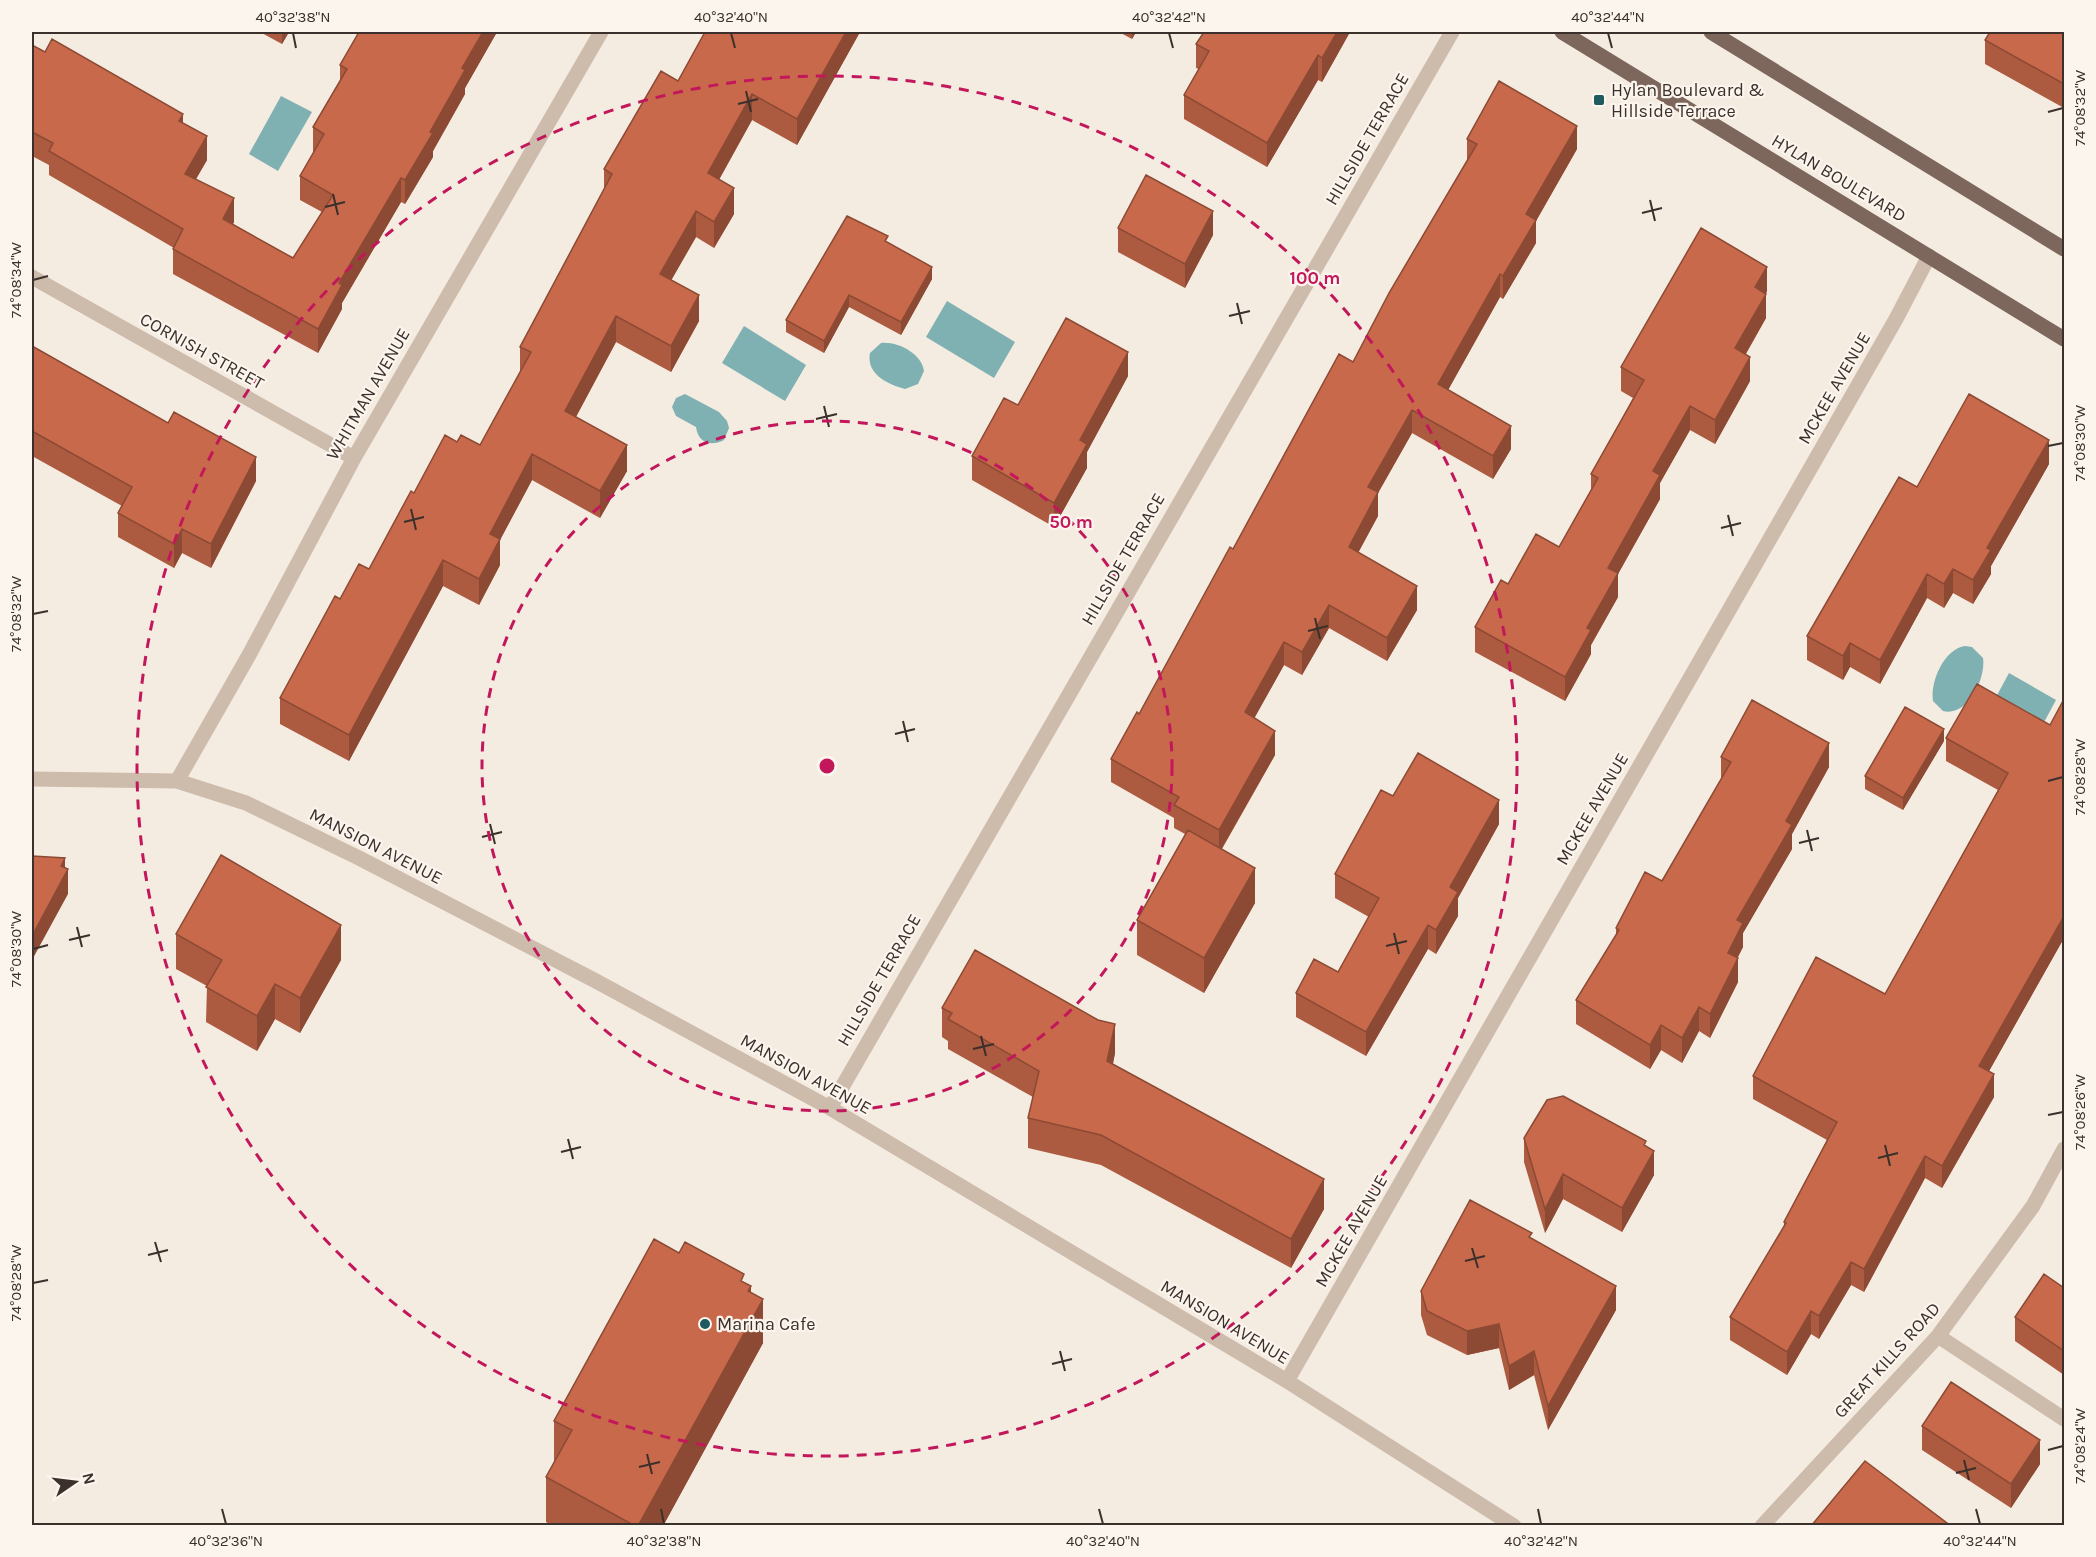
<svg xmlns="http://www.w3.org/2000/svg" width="2096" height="1557" font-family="Karla,sans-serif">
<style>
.water{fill:#7fb0b2}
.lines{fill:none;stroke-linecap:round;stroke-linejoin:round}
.minor{stroke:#cdbbac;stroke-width:15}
.major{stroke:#7d675c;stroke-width:15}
.wall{fill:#ac5a40}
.shaded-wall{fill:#8c4a34}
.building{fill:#c8694b;stroke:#8c4a34;stroke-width:1.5}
.ticks{fill:none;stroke:#3b302b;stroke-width:2}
.ring{fill:none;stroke:#c2185b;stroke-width:3;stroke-dasharray:10 8}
.poi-dot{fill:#1f5a5e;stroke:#fbf5ee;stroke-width:2}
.labels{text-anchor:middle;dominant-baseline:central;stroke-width:4.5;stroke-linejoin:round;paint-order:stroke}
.poi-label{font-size:18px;fill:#3b302b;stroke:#fbf5ee;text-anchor:start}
.street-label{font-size:18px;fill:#3b302b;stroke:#fbf5ee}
.centre{fill:#c2185b;stroke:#fbf5ee;stroke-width:3}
.ring-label{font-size:18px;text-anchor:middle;font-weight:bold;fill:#c2185b;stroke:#fbf5ee;stroke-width:4.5;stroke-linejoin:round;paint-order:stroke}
.neatline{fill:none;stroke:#3b302b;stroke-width:2}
.ticks-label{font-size:15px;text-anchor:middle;fill:#3b302b}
</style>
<rect width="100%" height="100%" fill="#f4ebe1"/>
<path class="water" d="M 281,96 L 312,112 L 278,171 L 249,154 Z
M 947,301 L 1015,342 L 994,378 L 926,337 Z
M 744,326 L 806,365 L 785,401 L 722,363 Z
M 881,343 C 898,341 922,354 924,371 L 918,384 L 905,389 C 887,384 866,374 870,353 Z
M 685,394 L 719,412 L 727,421 L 729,428 L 724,440 C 711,447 698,443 696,427 L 676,416 L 672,407 L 676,398 Z
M 1965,646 L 1972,647 L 1983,658 C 1986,679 1968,717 1943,711 L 1933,701 C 1930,682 1944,649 1965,646 Z
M 2009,673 L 2056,700 L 2042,726 L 1995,699 Z"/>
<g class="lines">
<path class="minor" d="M 32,277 L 354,458
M 32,779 L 177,781 L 246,803 L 359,858 L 594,980 L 830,1108 L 1287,1381 L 1514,1526
M 177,781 L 249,655 L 354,458 L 601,32
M 830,1108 L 1452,32
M 1938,1336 L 2064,1419
M 1287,1381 L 1896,319 L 1929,256
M 1762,1526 L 1938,1336 L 2033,1206 L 2064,1149"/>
<path class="major" d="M 1562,32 L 2064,339
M 1711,32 L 2064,249"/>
</g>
<path class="wall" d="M 260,32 L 289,32 L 282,44 Z
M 359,32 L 497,32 L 465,88 L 465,94 L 433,151 L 433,157 L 405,204 L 401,202 L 342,303 L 342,309 L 318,353 L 173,274 L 173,249 L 174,248 L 49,175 L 49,165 L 32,156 L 32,45 L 183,123 L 207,160 L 196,179 L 234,222 L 233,224 L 293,258 L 322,212 L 300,200 L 300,176 L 314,152 L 313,152 L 313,127 L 340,81 L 340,65 Z
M 705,32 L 860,32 L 797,145 L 752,120 L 719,180 L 734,214 L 714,248 L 696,237 L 671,280 L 699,321 L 671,372 L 616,342 L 576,417 L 627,471 L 600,518 L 532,480 L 500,540 L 500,565 L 479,605 L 443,586 L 349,761 L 280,724 L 280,698 L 340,599 L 369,569 L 414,493 L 457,442 L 480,445 L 520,372 L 520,347 L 604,191 L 604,169 L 678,81 Z
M 1119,32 L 1136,32 L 1132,39 Z
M 1204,32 L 1350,32 L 1322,82 L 1318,80 L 1267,167 L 1184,119 L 1184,95 L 1199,69 L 1196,68 L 1196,44 Z
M 2064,32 L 2064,108 L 1985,64 L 1985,40 Z
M 1467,139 L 1577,149 L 1536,221 L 1536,243 L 1503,299 L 1500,297 L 1448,390 L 1511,449 L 1493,479 L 1412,433 L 1378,493 L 1378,516 L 1358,552 L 1417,610 L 1387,661 L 1329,628 L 1302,675 L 1284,665 L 1254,718 L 1275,755 L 1222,849 L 1255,903 L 1204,993 L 1137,955 L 1137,920 L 1185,834 L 1174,828 L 1174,818 L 1111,782 L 1111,759 L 1139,714 L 1233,549 L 1353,362 L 1467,161 Z
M 1118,228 L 1213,235 L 1185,288 L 1118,252 Z
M 888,242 L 932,279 L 901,335 L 849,307 L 824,353 L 786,332 L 786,320 Z
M 1767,291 L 1766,294 L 1766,318 L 1746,354 L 1750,381 L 1715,444 L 1690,430 L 1660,483 L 1660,499 L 1618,574 L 1618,597 L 1591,645 L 1591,654 L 1565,701 L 1475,652 L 1475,627 L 1508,584 L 1559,547 L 1591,491 L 1591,474 L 1633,398 L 1621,391 L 1621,367 Z
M 32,346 L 256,481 L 211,568 L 182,553 L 174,568 L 118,537 L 118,513 L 122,506 L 32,456 Z
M 1128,376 L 1087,452 L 1087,468 L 1054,527 L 972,480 L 972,456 L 1018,405 Z
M 2049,464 L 1991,566 L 1991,574 L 1973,604 L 1953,593 L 1944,608 L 1927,598 L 1880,684 L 1850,667 L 1843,680 L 1807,660 L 1807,636 L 1917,487 Z
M 1977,684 L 2064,938 L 1989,1071 L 1994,1097 L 1942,1188 L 1925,1178 L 1864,1292 L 1851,1285 L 1819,1339 L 1811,1334 L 1787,1375 L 1730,1340 L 1730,1317 L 1784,1227 L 1784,1222 L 1827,1140 L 1753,1099 L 1753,1076 L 1885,994 L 1998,790 L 1946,761 L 1946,738 Z
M 1944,741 L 1903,810 L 1865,789 L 1865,776 Z
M 1721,757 L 1829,767 L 1792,834 L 1792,849 L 1743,933 L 1743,947 L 1737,958 L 1738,982 L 1710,1038 L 1699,1031 L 1682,1063 L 1661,1050 L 1650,1069 L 1576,1024 L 1576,1000 L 1616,935 L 1616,928 L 1662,881 L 1721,780 Z
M 1393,796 L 1499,824 L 1458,898 L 1458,916 L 1436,954 L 1428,949 L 1366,1056 L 1296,1017 L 1296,993 L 1338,972 L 1369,917 L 1335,898 L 1335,874 Z
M 176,934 L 341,960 L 300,1033 L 275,1019 L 257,1051 L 206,1022 L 207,986 L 176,969 Z
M 942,1008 L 1115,1053 L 1113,1064 L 1324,1209 L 1291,1268 L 1101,1165 L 1028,1148 L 1028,1118 L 1033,1097 L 948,1049 L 948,1041 L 942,1037 Z
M 1524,1138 L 1646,1146 L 1654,1175 L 1622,1232 L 1563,1199 L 1545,1233 L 1524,1162 Z
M 1532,1239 L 1616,1310 L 1548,1430 L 1534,1375 L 1509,1390 L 1499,1348 L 1467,1355 L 1427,1335 L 1421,1315 L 1421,1291 Z
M 679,1253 L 744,1283 L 751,1292 L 763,1343 L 663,1526 L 553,1526 L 546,1522 L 546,1477 L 554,1462 L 554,1421 Z
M 2064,1288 L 2064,1375 L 2015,1341 L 2015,1317 Z
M 1922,1426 L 2040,1464 L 2011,1508 L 1922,1450 Z"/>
<path class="shaded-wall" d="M 282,32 L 289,32 L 282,44 Z
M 483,32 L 497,32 L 465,88 L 465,94 L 433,151 L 433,157 L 405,204 L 405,180 L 462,68 Z
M 846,32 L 860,32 L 797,145 L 797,119 Z
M 1132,32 L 1136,32 L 1132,39 Z
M 1337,32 L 1350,32 L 1322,82 L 1322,58 Z
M 1318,55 L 1318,80 L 1267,167 L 1267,143 Z
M 752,94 L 752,120 L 708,199 L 708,173 Z
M 183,114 L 183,138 L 179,121 Z
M 1577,126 L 1577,149 L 1536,221 L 1536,243 L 1503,299 L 1503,276 L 1526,214 Z
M 207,136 L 207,160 L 185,198 L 185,174 Z
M 401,178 L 401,202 L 342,303 L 342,309 L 318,353 L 318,329 L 339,283 Z
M 734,188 L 734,214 L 714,248 L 714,222 Z
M 234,198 L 234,222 L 223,243 L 223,219 Z
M 696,211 L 696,237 L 660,300 L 660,274 Z
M 1213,211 L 1213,235 L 1185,288 L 1185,264 Z
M 932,267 L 932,279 L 901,335 L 901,322 Z
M 1767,267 L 1767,291 L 1755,312 L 1755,287 Z
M 1500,274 L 1500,297 L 1438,408 L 1438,384 Z
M 1766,294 L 1766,318 L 1735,372 L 1735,348 Z
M 699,295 L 699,321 L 671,372 L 671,346 Z
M 849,295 L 849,307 L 824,353 L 824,341 Z
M 616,316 L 616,342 L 565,437 L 565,411 Z
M 1128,352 L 1128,376 L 1087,452 L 1087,468 L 1054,527 L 1054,503 L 1080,440 Z
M 1750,357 L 1750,381 L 1715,444 L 1715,420 Z
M 1690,406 L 1690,430 L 1660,483 L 1660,499 L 1618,574 L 1618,597 L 1591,645 L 1591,654 L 1565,701 L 1565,677 L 1587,628 L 1608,568 L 1653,471 Z
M 1412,410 L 1412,433 L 1378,493 L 1378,516 L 1349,570 L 1349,547 L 1368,487 Z
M 1511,426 L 1511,449 L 1493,479 L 1493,456 Z
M 2049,440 L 2049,464 L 1991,566 L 1991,574 L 1973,604 L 1973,580 L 1987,548 Z
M 627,445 L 627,471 L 600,518 L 600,491 Z
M 532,454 L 532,480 L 500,540 L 500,565 L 479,605 L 479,579 L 490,534 Z
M 256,457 L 256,481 L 211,568 L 211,544 Z
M 182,529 L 182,553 L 174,568 L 174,544 Z
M 443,560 L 443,586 L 349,761 L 349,735 Z
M 1953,569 L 1953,593 L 1944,608 L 1944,584 Z
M 1927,574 L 1927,598 L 1880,684 L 1880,660 Z
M 1417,586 L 1417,610 L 1387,661 L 1387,638 Z
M 1329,605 L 1329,628 L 1302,675 L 1302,652 Z
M 1284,642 L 1284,665 L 1245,735 L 1245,712 Z
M 1850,643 L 1850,667 L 1843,680 L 1843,656 Z
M 1944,729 L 1944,741 L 1903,810 L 1903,798 Z
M 1275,731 L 1275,755 L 1219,853 L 1219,830 Z
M 1829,743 L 1829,767 L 1792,834 L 1792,849 L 1743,933 L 1743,947 L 1728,977 L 1728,953 L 1737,920 L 1786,821 Z
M 1499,800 L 1499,824 L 1458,898 L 1458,916 L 1436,954 L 1436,930 L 1450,887 Z
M 65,858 L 65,874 L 68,869 L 68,894 L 32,960 L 32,936 L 61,866 Z
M 1255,868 L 1255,903 L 1204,993 L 1204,958 Z
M 2064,916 L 2064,938 L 1979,1089 L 1979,1066 Z
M 341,925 L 341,960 L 300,1033 L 300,998 Z
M 1428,925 L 1428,949 L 1366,1056 L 1366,1032 Z
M 1738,958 L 1738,982 L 1710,1038 L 1710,1014 Z
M 275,984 L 275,1019 L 257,1051 L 257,1016 Z
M 1699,1007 L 1699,1031 L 1682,1063 L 1682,1038 Z
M 1115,1024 L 1115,1053 L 1107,1091 L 1107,1061 Z
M 1661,1025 L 1661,1050 L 1650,1069 L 1650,1045 Z
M 1994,1074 L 1994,1097 L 1942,1188 L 1942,1166 Z
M 1654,1151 L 1654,1175 L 1622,1232 L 1622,1208 Z
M 1925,1156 L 1925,1178 L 1864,1292 L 1864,1269 Z
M 1563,1174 L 1563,1199 L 1545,1233 L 1545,1209 Z
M 1324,1179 L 1324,1209 L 1291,1268 L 1291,1239 Z
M 1851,1262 L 1851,1285 L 1819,1339 L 1819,1316 Z
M 751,1286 L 751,1320 L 763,1299 L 763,1343 L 663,1526 L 638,1526 Z
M 1616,1286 L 1616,1310 L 1548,1430 L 1548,1406 Z
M 1811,1311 L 1811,1334 L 1787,1375 L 1787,1352 Z
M 1499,1324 L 1499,1348 L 1467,1355 L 1467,1331 Z
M 1534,1351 L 1534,1375 L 1509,1390 L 1509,1366 Z
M 2040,1440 L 2040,1464 L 2011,1508 L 2011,1484 Z"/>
<path class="building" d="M 359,32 L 483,32 L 462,68 L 465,70 L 430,132 L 433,133 L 405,180 L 401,178 L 339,283 L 342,285 L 318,329 L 173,249 L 183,229 L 49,151 L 53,143 L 32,132 L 32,45 L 45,52 L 52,39 L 183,114 L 179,121 L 207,136 L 185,174 L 234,198 L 223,219 L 293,258 L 333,195 L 300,176 L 324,134 L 313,127 L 347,69 L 340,65 Z
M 705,32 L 846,32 L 797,119 L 752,94 L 708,173 L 734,188 L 714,222 L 696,211 L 660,274 L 699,295 L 671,346 L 616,316 L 565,411 L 627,445 L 600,491 L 532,454 L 490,534 L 500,539 L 479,579 L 443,560 L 349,735 L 280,698 L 335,596 L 340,599 L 359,564 L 369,569 L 411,491 L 414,493 L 445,435 L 457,442 L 461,435 L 480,445 L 531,352 L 520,347 L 612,174 L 604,169 L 661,71 L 678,81 Z
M 1204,32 L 1337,32 L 1322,58 L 1318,55 L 1267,143 L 1184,95 L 1209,51 L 1196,44 Z
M 1990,32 L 2064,32 L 2064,84 L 1985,40 Z
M 1499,81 L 1577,126 L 1526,214 L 1536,220 L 1503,276 L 1500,274 L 1438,384 L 1511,426 L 1493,456 L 1412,410 L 1368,487 L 1378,492 L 1349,547 L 1417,586 L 1387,638 L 1329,605 L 1302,652 L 1284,642 L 1245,712 L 1275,731 L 1219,830 L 1174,805 L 1179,797 L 1111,759 L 1137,712 L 1139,714 L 1230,547 L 1233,549 L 1339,354 L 1353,362 L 1389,293 L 1477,144 L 1467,139 Z
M 1146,175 L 1213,211 L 1185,264 L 1118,228 Z
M 847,216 L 888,236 L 885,241 L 932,267 L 901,322 L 849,295 L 824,341 L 786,320 Z
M 1701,228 L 1767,267 L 1755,287 L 1766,294 L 1735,348 L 1750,357 L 1715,420 L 1690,406 L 1653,471 L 1660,475 L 1608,568 L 1618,573 L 1587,628 L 1591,630 L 1565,677 L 1475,627 L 1501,580 L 1508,584 L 1536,534 L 1559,547 L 1598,478 L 1591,474 L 1644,380 L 1621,367 Z
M 1066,318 L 1128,352 L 1080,440 L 1087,444 L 1054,503 L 972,456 L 1004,398 L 1018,405 Z
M 32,346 L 168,423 L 174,412 L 256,457 L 211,544 L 182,529 L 174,544 L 118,513 L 132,487 L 32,431 Z
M 1969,394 L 2049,440 L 1987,548 L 1991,550 L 1973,580 L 1953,569 L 1944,584 L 1927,574 L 1880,660 L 1850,643 L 1843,656 L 1807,636 L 1899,477 L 1917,487 Z
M 1977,684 L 2050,725 L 2064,699 L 2064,916 L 1979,1066 L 1994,1074 L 1942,1166 L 1925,1156 L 1864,1269 L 1851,1262 L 1819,1316 L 1811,1311 L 1787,1352 L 1730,1317 L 1786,1223 L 1784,1222 L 1837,1122 L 1753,1076 L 1816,957 L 1885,994 L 2008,773 L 1946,738 Z
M 1752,700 L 1829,743 L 1786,821 L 1792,825 L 1737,920 L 1743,923 L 1728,953 L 1738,958 L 1710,1014 L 1699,1007 L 1682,1038 L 1661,1025 L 1650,1045 L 1576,1000 L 1619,930 L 1616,928 L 1645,872 L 1662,881 L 1731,762 L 1721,757 Z
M 1905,707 L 1944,729 L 1903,798 L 1865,776 Z
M 1418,753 L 1499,800 L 1450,887 L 1458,892 L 1436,930 L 1428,925 L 1366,1032 L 1296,993 L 1314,959 L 1338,972 L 1379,898 L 1335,874 L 1381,790 L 1393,796 Z
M 1188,830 L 1255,868 L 1204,958 L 1137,920 Z
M 221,855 L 341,925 L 300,998 L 275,984 L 257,1016 L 206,987 L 222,960 L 176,934 Z
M 32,856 L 65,858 L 61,866 L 68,869 L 32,936 Z
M 975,950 L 1098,1020 L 1115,1024 L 1107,1061 L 1324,1179 L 1291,1239 L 1101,1135 L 1028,1118 L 1039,1071 L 948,1019 L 952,1013 L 942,1008 Z
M 1563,1096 L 1646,1141 L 1644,1145 L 1654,1151 L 1622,1208 L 1563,1174 L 1545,1209 L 1524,1138 L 1547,1100 Z
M 1470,1200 L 1532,1233 L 1529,1237 L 1616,1286 L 1548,1406 L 1534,1351 L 1509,1366 L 1499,1324 L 1467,1331 L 1427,1311 L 1421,1291 Z
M 654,1239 L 679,1253 L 685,1242 L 744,1274 L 741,1281 L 751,1286 L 748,1291 L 763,1299 L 638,1526 L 635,1526 L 546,1477 L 572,1430 L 554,1421 Z
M 2044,1274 L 2064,1288 L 2064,1351 L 2015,1317 Z
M 1951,1382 L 2040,1440 L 2011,1484 L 1922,1426 Z
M 1865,1461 L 1951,1526 L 1811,1526 Z"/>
<path class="ticks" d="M 293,33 L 296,48M 731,33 L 735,48M 1169,33 L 1173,48M 1608,33 L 1612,48M 746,91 L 751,112M 738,104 L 758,99M 2048,112 L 2063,108M 333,194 L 338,215M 1650,200 L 1655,221M 325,207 L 345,202M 1642,213 L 1662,208M 33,280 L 48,276M 1237,303 L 1242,324M 1229,316 L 1250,311M 824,406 L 829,427M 816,419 L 837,414M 2048,446 L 2063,443M 411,509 L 416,530M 1728,515 L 1733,536M 404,522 L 424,517M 1721,528 L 1741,523M 33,614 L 48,611M 1315,618 L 1320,639M 1308,631 L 1328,626M 903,721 L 908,742M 895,734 L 915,729M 2048,781 L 2063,777M 490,824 L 495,844M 1807,830 L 1812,851M 482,837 L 502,832M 1799,843 L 1819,838M 77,927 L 82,947M 1394,933 L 1399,954M 69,940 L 90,935M 1386,946 L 1407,941M 33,949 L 48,945M 981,1036 L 986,1056M 973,1049 L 994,1044M 2048,1115 L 2063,1112M 568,1139 L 573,1159M 1885,1145 L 1890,1166M 561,1152 L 581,1147M 1878,1158 L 1898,1153M 155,1242 L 161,1262M 1472,1248 L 1478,1268M 148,1255 L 168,1250M 1465,1261 L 1485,1256M 33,1283 L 48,1280M 1060,1351 L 1065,1371M 1052,1364 L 1072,1359M 2048,1450 L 2063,1446M 647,1454 L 652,1474M 1964,1460 L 1969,1480M 639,1467 L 660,1462M 1956,1473 L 1976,1468M 222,1509 L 226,1524M 661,1509 L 664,1524M 1099,1509 L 1103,1524M 1538,1509 L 1541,1524M 1976,1509 L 1980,1524"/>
<g class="ring">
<circle cx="827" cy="766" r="345"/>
<circle cx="827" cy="766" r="690"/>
</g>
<g class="poi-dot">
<rect x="1593" y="94" width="12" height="12" rx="3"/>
<circle cx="705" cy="1324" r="6"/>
</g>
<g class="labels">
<g class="poi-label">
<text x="1611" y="90">Hylan Boulevard &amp;<tspan x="1611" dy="21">Hillside Terrace</tspan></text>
<text x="717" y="1324">Marina Cafe</text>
</g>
<g class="street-label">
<text transform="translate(1367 139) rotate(-60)">HILLSIDE TERRACE</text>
<text transform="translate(1839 178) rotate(31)">HYLAN BOULEVARD</text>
<text transform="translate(202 351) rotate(29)">CORNISH STREET</text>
<text transform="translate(1834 388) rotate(-60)">MCKEE AVENUE</text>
<text transform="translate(368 394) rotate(-60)">WHITMAN AVENUE</text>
<text transform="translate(1123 559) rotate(-60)">HILLSIDE TERRACE</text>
<text transform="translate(1592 809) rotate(-60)">MCKEE AVENUE</text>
<text transform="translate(376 846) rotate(27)">MANSION AVENUE</text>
<text transform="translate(879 980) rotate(-60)">HILLSIDE TERRACE</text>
<text transform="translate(806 1074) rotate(29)">MANSION AVENUE</text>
<text transform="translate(1351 1231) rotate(-60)">MCKEE AVENUE</text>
<text transform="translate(1225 1322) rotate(31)">MANSION AVENUE</text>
<text transform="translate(1887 1360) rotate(-48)">GREAT KILLS ROAD</text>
</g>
</g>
<circle cx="827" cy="766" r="9" class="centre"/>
<g class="ring-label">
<text x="1315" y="284">100 m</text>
<text x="1071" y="528">50 m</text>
</g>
<rect width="2096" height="1557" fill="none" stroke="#fbf5ee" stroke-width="66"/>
<g transform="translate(75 1482) rotate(76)" stroke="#fbf5ee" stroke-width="4.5" paint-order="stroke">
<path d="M0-4.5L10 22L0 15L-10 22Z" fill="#3b302b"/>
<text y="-9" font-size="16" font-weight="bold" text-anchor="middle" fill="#3b302b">N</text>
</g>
<rect x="33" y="33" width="2030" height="1491" class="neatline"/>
<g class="ticks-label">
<text x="293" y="22">40°32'38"N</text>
<text x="731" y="22">40°32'40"N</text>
<text x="1169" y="22">40°32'42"N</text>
<text x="1608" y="22">40°32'44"N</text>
<text transform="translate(2080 108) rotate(-90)" y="5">74°08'32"W</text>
<text transform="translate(16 280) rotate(-90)" y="5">74°08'34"W</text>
<text transform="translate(2080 443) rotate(-90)" y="5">74°08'30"W</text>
<text transform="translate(16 614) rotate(-90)" y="5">74°08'32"W</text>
<text transform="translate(2080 777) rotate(-90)" y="5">74°08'28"W</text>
<text transform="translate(16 949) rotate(-90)" y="5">74°08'30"W</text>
<text transform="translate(2080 1112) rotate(-90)" y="5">74°08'26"W</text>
<text transform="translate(16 1283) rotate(-90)" y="5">74°08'28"W</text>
<text transform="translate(2080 1446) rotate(-90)" y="5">74°08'24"W</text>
<text x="226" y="1546">40°32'36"N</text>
<text x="664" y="1546">40°32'38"N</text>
<text x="1103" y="1546">40°32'40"N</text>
<text x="1541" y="1546">40°32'42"N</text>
<text x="1980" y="1546">40°32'44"N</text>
</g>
</svg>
